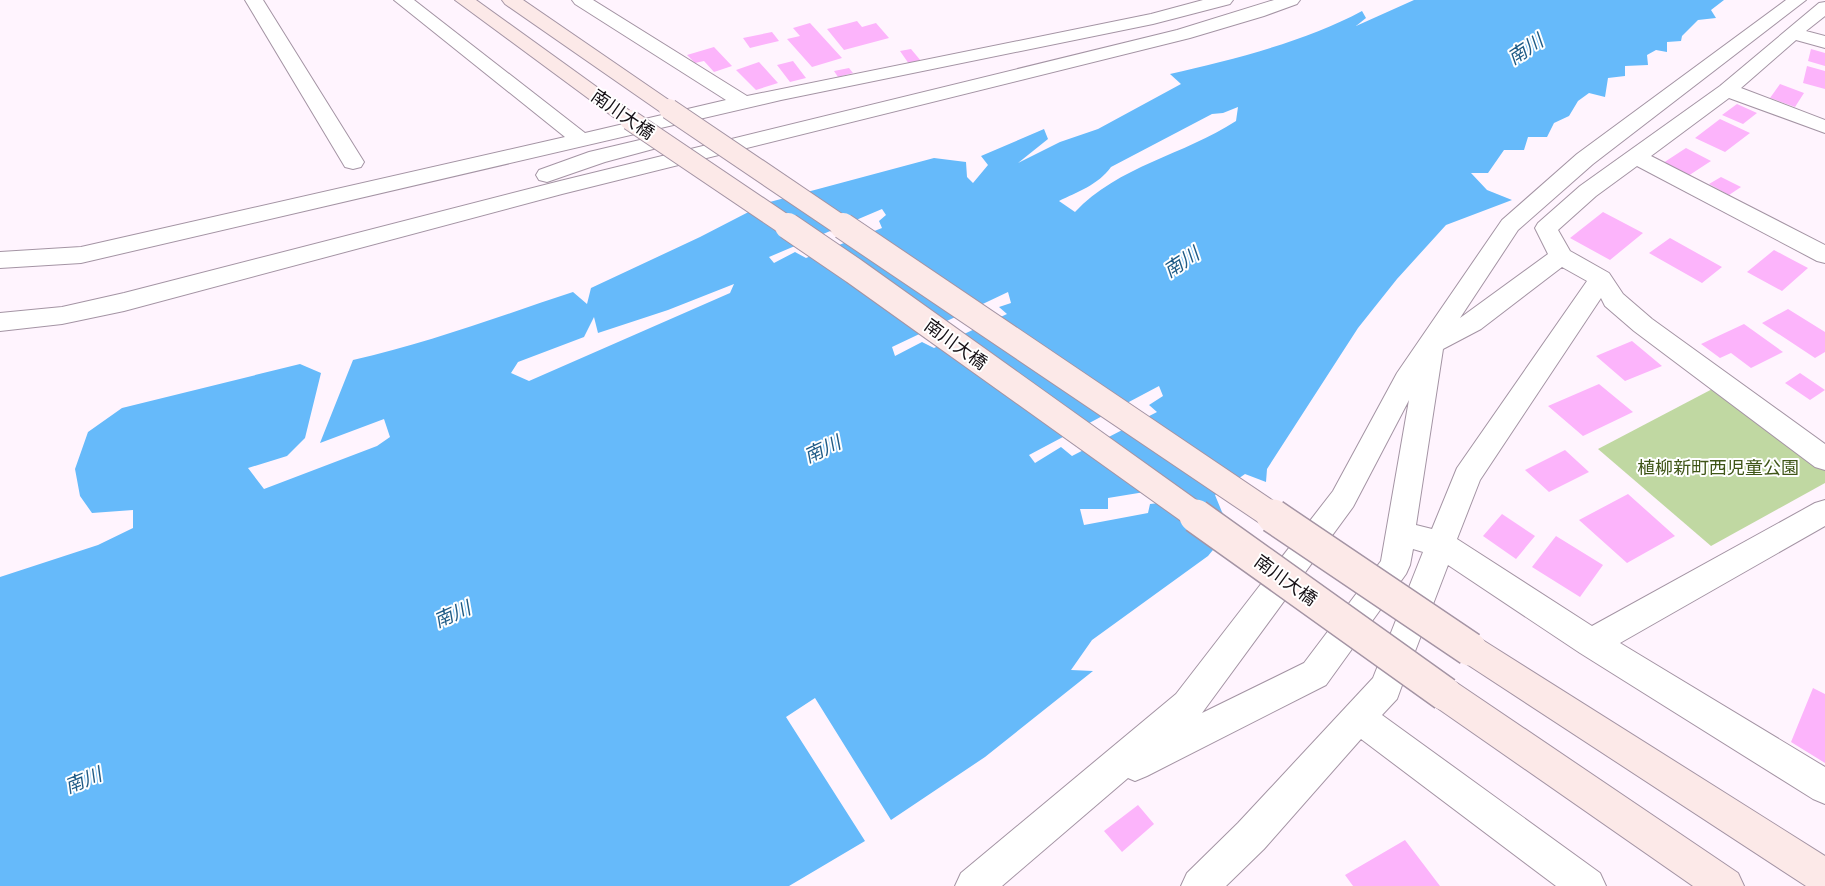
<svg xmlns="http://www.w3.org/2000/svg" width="1825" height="886" font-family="'Asap Condensed','Noto Sans JP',sans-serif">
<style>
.green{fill:#c0d8a2}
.water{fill:#66bafa;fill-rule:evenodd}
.building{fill:#fcb4fb}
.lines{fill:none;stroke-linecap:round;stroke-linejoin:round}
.street-casing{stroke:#a494a4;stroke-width:2}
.secondary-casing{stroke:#a494a4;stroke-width:2}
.street{fill:#fff;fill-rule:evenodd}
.secondary{fill:#fce9e8;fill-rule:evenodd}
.secondary-bridge-far2-casing{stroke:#a494a4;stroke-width:22;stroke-linecap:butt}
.secondary-bridge-far1-casing{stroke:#a494a4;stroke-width:28;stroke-linecap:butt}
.secondary-bridge-casing{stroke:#a494a4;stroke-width:36;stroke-linecap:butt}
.secondary-bridge-far2{stroke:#fce9e8;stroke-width:20}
.secondary-bridge-far1{stroke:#fce9e8;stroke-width:26}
.secondary-bridge{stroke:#fce9e8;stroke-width:33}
.labels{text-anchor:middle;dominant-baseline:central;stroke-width:4;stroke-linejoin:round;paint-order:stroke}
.street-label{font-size:18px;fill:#140f14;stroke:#fff}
.park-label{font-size:18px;fill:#3f5517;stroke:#fff}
.water-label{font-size:19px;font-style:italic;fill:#1f5b86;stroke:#fff}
</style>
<rect width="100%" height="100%" fill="#fff4fe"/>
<path class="green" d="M 1718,386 L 1825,469 L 1825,483 L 1711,546 L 1598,449 Z"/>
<path class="water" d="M 1414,0 L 1724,0 L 1711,10 L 1716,18 L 1698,20 L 1682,36 L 1681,41 L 1667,42 L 1667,52 L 1656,50 L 1647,55 L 1648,65 L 1625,66 L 1625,76 L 1608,78 L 1605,97 L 1589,93 L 1578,101 L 1569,116 L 1554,123 L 1547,137 L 1528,137 L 1524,150 L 1504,150 L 1488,173 L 1471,173 L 1487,190 L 1512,200 L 1446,225 L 1397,279 L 1358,328 L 1267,469 L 1266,482 L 1245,474 L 1215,495 L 1222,512 L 1232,527 L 1208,556 L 1092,640 L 1071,670 L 1093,671 L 985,757 L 891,820 L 815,698 L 786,717 L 865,841 L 789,886 L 0,886 L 0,577 L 98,545 L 133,528 L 133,510 L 92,513 L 80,496 L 75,469 L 88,432 L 122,408 L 300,364 L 321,373 L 305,438 L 287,456 L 248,468 L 264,489 L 377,446 L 390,437 L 384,419 L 320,443 L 353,360 C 428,343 500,316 573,292 L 587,304 L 591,288 L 700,237 L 766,203 L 934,158 L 966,162 L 967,177 L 973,183 L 988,165 L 981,156 L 1044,129 L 1048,139 L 1018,163 L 1060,142 L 1098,129 L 1181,84 L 1170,74 C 1232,60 1307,41 1362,11 L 1366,18 L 1356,26 ZM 1238,107 L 1236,121 C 1184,155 1118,166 1075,212 L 1059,201 C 1077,192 1098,185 1111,167 L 1212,114 L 1223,113 ZM 882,209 L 886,215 L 879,221 L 882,228 L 806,258 L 795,252 L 774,263 L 769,257 ZM 734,284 L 730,293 L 529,381 L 511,373 L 518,362 L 584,337 L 594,317 L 598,333 L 668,310 ZM 1008,292 L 1011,303 L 999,307 L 1007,314 L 934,348 L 922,342 L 895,356 L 892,347 ZM 1159,386 L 1163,396 L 1149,405 L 1157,412 L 1072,456 L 1061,447 L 1035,463 L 1029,455 ZM 1169,488 L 1168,502 L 1150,504 L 1148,513 L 1084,525 L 1080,509 L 1108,509 L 1108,498 Z"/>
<path class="building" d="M 857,21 L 862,27 L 876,23 L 889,38 L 844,50 L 827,29 Z
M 810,23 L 842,58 L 812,67 L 787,39 L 800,36 L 793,28 Z
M 772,32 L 779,41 L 750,48 L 743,38 Z
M 714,47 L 732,66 L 714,72 L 704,61 L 695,63 L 687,55 Z
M 911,49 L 921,61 L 909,64 L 900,51 Z
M 1811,49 L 1825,53 L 1825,66 L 1808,61 Z
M 793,61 L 806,78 L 790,82 L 777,65 Z
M 759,62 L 778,83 L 756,90 L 736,70 Z
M 1807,66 L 1825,71 L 1825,89 L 1803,83 Z
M 849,68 L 853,73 L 838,77 L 834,71 Z
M 1780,84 L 1804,93 L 1795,107 L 1770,98 Z
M 1737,104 L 1757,113 L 1743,124 L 1722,115 Z
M 1720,119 L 1750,133 L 1725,152 L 1695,138 Z
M 1686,148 L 1711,161 L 1688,176 L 1663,163 Z
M 1721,177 L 1741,187 L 1729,195 L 1709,184 Z
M 1603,212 L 1643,233 L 1610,260 L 1570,238 Z
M 1670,238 L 1722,267 L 1702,283 L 1649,253 Z
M 1774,250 L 1808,268 L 1782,291 L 1747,272 Z
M 1788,309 L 1825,332 L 1825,352 L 1815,358 L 1762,323 Z
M 1744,324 L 1783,352 L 1751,368 L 1731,353 L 1720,358 L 1701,344 Z
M 1632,341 L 1662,366 L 1625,381 L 1596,356 Z
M 1800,373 L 1825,390 L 1810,400 L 1785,383 Z
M 1599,384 L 1633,412 L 1583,436 L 1548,406 Z
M 1565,450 L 1589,472 L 1549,492 L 1525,470 Z
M 1628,494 L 1675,536 L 1627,563 L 1579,520 Z
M 1502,514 L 1535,536 L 1516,559 L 1483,536 Z
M 1556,536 L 1603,565 L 1580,597 L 1532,567 Z
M 1813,688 L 1825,694 L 1825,763 L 1791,742 Z
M 1138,805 L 1154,824 L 1122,852 L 1104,831 Z
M 1405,840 L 1440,886 L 1353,886 L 1345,875 Z"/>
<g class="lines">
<defs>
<path id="street" d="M 245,0 L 263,0 L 364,162 L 361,167 L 353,169 L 345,167 Z
M 394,0 L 414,0 L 585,133 L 726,100 L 575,4 L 572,0 L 593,0 L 747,96 L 1151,14 L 1203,0 L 1233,0 L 1230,4 L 1153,24 L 781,100 L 81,263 L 0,268 L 0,252 L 81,247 L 565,137 Z
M 1274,0 L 1300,0 L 1297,4 L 1264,16 L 1190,38 L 562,194 L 124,311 L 62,324 L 0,331 L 0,313 L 62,307 L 124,293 L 560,181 L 1177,30 Z
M 1786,0 L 1806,0 L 1593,164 L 1518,230 L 1460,318 L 1548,254 L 1535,228 L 1538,223 L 1580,186 L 1720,86 L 1819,3 L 1825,2 L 1825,16 L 1806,31 L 1825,36 L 1825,48 L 1796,40 L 1741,88 L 1825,120 L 1825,133 L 1729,98 L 1651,156 L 1825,245 L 1825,263 L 1817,261 L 1637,166 L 1596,196 L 1558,230 L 1570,251 L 1609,273 L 1623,294 L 1652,319 L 1825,444 L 1825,470 L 1815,467 L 1634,331 L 1605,306 L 1601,298 L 1480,480 L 1457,539 L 1592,626 L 1815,503 L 1825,500 L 1825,526 L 1620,643 L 1825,767 L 1825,804 L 1813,799 L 1580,653 L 1448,565 L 1401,688 L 1397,699 L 1382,715 L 1600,873 L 1606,886 L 1556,886 L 1361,739 L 1264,849 L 1226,886 L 1181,886 L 1187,873 L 1238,823 L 1373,678 L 1423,552 L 1413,549 L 1410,565 L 1406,574 L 1326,685 L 1147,776 L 1135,781 L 1128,778 L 1002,886 L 955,886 L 961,873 L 1176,694 L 1333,491 L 1397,373 L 1502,220 L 1577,154 ZM 1562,267 L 1587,281 L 1457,468 L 1432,529 L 1416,525 L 1443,349 L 1481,329 ZM 1409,400 L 1381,561 L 1304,663 L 1202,713 L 1353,507 Z
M 661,135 L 668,137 L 671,141 L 668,145 L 605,162 L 547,182 L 539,180 L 536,175 L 539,170 L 589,152 Z"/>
<path id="secondary" d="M 455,0 L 476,0 L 637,116 L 640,120 L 637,124 L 630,126 L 623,124 Z
M 502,0 L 523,0 L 676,105 L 679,109 L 676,113 L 669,115 L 662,113 L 505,4 Z
M 1470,634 L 1481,639 L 1825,856 L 1825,886 L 1806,886 L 1459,659 L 1454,649 L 1459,639 Z
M 1445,678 L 1457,683 L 1738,873 L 1744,886 L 1693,886 L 1433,705 L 1429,694 L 1433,683 Z"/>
</defs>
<use href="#street" class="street-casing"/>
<use href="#secondary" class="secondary-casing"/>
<use href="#street" class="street"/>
<use href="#secondary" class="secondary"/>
<defs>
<path id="secondary-bridge-far2" d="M 669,109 L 845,228
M 630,120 L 790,228"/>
<path id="secondary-bridge-far1" d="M 788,226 L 854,271 L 1198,517
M 843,226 L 1274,517"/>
<path id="secondary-bridge" d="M 1196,516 L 1445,694
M 1273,516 L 1470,649"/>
</defs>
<use href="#secondary-bridge-far2" class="secondary-bridge-far2-casing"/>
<use href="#secondary-bridge-far1" class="secondary-bridge-far1-casing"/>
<use href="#secondary-bridge" class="secondary-bridge-casing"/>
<use href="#secondary-bridge-far2" class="secondary-bridge-far2"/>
<use href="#secondary-bridge-far1" class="secondary-bridge-far1"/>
<use href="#secondary-bridge" class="secondary-bridge"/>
</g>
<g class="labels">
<g class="street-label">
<text transform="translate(623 114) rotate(35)">南川大橋</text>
<text transform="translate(956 344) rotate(36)">南川大橋</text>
<text transform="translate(1286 580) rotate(36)">南川大橋</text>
</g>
<g class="park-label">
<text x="1718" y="467">植柳新町西児童公園</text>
</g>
<g class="water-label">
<text transform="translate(1525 49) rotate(-33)">南川</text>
<text transform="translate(1181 262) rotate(-33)">南川</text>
<text transform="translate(822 449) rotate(-25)">南川</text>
<text transform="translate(452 614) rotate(-24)">南川</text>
<text transform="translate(83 780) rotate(-22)">南川</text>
</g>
</g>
</svg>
